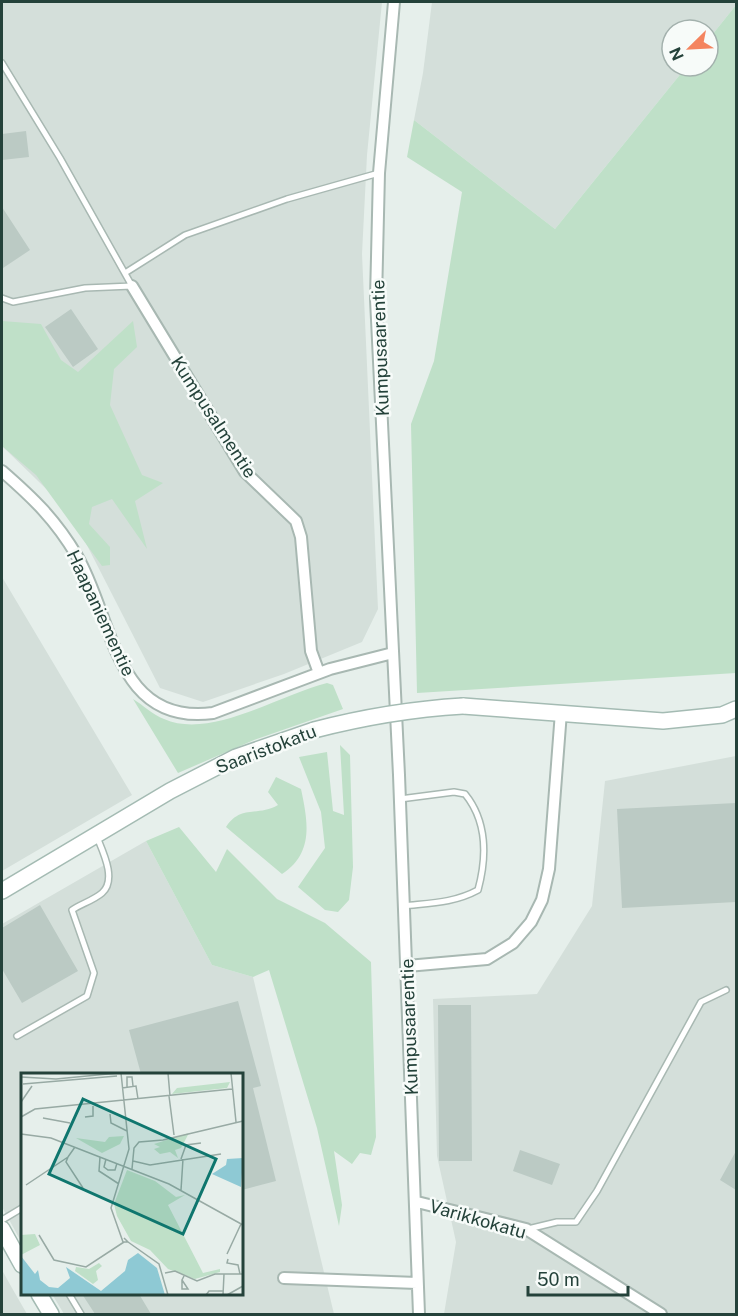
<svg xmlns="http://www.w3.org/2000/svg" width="738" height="1316" font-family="'Public Sans',sans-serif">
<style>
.built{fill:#d4dfda}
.green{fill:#bfe0c8}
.building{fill:#bbcac4}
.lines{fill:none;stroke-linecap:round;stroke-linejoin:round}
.lane-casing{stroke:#a8b8b2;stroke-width:8}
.street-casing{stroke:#a8b8b2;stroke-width:14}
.secondary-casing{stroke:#a4bbb3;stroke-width:18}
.lane{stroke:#fff;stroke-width:5}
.street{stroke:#fff;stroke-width:10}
.secondary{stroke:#fff;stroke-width:15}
.secondary-bridge-casing{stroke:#a4bbb3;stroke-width:18;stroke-linecap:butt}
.secondary-bridge{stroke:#fff;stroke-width:15}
.labels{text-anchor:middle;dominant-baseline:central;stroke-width:5;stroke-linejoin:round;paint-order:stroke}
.street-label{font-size:18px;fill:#24423a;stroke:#f7fbf9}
.inset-road{fill:none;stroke:#98aaa4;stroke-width:1.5}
.view{fill:#0f766e;fill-opacity:0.15;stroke:#0f766e;stroke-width:3}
.inset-edge{fill:none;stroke:#24423a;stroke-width:3}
</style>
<rect width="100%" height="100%" fill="#e6efeb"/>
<path class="built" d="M 2,2 L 382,2 L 367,155 L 362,254 L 378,609 L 362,642 L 284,674 L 203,702 L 160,688 L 70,512 L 2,446 Z
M 432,2 L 736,2 L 736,5 L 708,40 L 708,30 L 672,30 L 672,66 L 687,66 L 555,229 L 414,120 L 423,73 Z
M 2,577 L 132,795 L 2,871 Z
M 736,756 L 736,1314 L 444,1314 L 456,1242 L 437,1156 L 433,999 L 537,994 L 592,906 L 605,781 Z
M 146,841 L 212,965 L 253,977 L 334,1314 L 64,1314 L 52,1294 L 242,1294 L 242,1074 L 22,1074 L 22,1243 L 2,1207 L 2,924 Z
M 2,1270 L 12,1288 L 27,1314 L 2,1314 Z"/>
<path class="green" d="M 736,5 L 736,673 L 417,693 L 411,424 L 434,361 L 462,192 L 407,157 L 414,120 L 555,229 L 687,66 L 708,66 L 708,40 Z
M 2,321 L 41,324 L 61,360 L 78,372 L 133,321 L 137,347 L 114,369 L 110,405 L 142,475 L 163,483 L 135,501 L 147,549 L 112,499 L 92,507 L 89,524 L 110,547 L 110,565 L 102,566 L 36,475 L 2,446 Z
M 327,683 L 333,685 L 343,709 L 254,740 L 178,773 L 133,699 C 143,705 153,715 164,719 C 211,740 281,694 327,683 Z
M 340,745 L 350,755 L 353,867 L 349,900 L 338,912 L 325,910 L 298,887 L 325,848 L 321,812 L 299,757 L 327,752 L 333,811 L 344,815 Z
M 276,777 L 301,789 C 308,822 314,853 282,874 L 226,827 C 241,804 258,817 278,805 L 268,792 Z
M 179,827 L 216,872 L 227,849 L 277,899 L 325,923 L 371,962 L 376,1137 L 371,1155 L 360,1153 L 352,1164 L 334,1151 L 342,1205 L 339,1226 L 317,1128 L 269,970 L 253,977 L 212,965 L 146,841 Z"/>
<path class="building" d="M 26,131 L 29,157 L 2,160 L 2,134 Z
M 2,207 L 30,250 L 3,268 L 2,266 Z
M 71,309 L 98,349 L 73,367 L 45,327 Z
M 736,803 L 736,902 L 622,908 L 617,809 Z
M 40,905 L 78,971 L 22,1003 L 2,969 L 2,928 Z
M 238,1001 L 261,1086 L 253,1088 L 276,1181 L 242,1190 L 242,1074 L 141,1074 L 129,1030 Z
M 438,1005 L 471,1005 L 472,1161 L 439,1161 Z
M 520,1150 L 560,1164 L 552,1185 L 513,1171 Z
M 736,1151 L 736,1190 L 720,1180 Z
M 82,1294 L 139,1294 L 151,1314 L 95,1314 Z"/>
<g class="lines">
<defs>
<path id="lane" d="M 2,63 L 60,158 L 132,286 L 85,288 L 13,302 L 2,298
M 125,273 L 185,235 L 287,199 L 379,173
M 400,799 L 454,792 L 465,794 C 487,821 487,857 478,890 C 454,903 430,903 404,906
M 17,1036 L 87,996 L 94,973 L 72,910 C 81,904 94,900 102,893 C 117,880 103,852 97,837
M 2,1220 L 22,1208
M 528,1229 L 557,1222 L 576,1222 L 597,1191 L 701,1002 L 726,990
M 69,1294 L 81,1314"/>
<path id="street" d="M 394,2 L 379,173 L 376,299 L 399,775 L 419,1314
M 132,286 L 245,472 L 296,521 L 301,537 L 311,651 L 319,673
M 2,471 C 33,498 55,519 77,556 C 113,617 114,726 213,713 L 330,669 L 393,653
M 407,966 L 487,959 L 513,943 L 531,922 L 542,900 L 549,869 L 561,712
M 417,1202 L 526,1229 L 661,1314
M 284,1278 L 417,1283"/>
<path id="secondary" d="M 463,706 L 663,721 L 722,715 L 736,709
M 2,891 L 170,791 L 236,757 L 314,730
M 2,1229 L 22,1265
M 39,1294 L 51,1314"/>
</defs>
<use href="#lane" class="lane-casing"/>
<use href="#street" class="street-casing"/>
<use href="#secondary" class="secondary-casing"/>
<use href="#lane" class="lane"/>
<use href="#street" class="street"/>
<use href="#secondary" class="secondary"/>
<defs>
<path id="secondary-bridge" d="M 314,730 C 364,717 412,709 463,706"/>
</defs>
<use href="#secondary-bridge" class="secondary-bridge-casing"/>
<use href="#secondary-bridge" class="secondary-bridge"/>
</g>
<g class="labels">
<g class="street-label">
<text transform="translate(380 348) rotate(-92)">Kumpusaarentie</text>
<text transform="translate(214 417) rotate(57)">Kumpusalmentie</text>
<text transform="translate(101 613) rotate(65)">Haapaniementie</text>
<text transform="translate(266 749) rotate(-21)">Saaristokatu</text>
<text transform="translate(409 1027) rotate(-92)">Kumpusaarentie</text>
<text transform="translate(478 1219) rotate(16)">Varikkokatu</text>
</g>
</g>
<g transform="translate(21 1073)">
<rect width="222" height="222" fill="#e6efeb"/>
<path d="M 209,9 L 206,15 L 151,21 L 156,15 ZM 168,60 L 160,75 L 154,77 L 157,85 L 149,79 L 139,81 L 133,76 L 139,74 L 133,71 ZM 103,63 L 99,71 L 81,80 L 55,65 L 84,69 L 88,64 ZM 106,97 L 134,108 L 155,124 L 164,122 L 147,132 L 182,200 L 199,196 L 199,199 L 174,206 L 147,196 L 129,177 L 110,168 L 96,143 L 93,131 ZM 14,161 L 19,172 L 0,182 L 0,162 ZM 78,190 L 81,193 L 75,198 L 77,207 L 72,211 L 54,198 L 55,194 L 68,196 Z" fill="#bfe0c8"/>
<path d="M 222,85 L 220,114 L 191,101 L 205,92 L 206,86 ZM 117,180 L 136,195 L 144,222 L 0,222 L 0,183 L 14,201 L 17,197 L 19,207 L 28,214 L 37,215 L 49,205 L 45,194 L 80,218 L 104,198 L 107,187 Z" fill="#8ec9d4"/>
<path class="inset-road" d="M 100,0 L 108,76 L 90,135 L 102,169 L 107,169 L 103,165M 147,0 L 149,23M 210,0 L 215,49M 0,4 L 35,6 L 97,0M 2,11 L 96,3M 101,15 L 115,13 L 117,26M 106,15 L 106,4 L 111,4 L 112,13M 148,23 L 153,62M 0,29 L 11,13M 89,41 L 90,50 L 106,58M 0,44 L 14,36 L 211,16M 64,44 L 72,43 L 72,33M 22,45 L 49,50M 0,61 L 30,65 L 148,111 L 222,152M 47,84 L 45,89 L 62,115M 79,84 L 78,98 L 98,111M 85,86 L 83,94 L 87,97 L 94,97 L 96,90M 160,86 L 165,72 L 180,70M 112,88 L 129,92 L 200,81M 111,96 L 113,75 L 118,69 L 142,67 L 222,48M 5,112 L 47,84 L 54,74M 160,117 L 162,86M 18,162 L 33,187 L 65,194 L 103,169M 107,169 L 138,191 L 147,222M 206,181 L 220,151M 207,186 L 206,190 L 217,192 L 219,201M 144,200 L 154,198 L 176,208 L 194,201 L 222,201M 161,207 L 167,216 L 161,216 L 161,207 L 163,203M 185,222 L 188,218 L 202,218M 202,222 L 203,201M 206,222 L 222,213"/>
<path class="view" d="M 62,26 L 195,86 L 162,161 L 28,101 Z"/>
<rect width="222" height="222" class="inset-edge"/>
</g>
<rect width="738" height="1316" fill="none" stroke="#24423a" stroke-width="6"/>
<g transform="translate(690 48) rotate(246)"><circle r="28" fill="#f7fbf9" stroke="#a3b1ad" stroke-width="1.5"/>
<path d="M0-4.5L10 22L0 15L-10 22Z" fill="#f4845f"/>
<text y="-9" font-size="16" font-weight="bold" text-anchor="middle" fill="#24423a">N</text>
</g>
<path d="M528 1286v9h100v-9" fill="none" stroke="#24423a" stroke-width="3"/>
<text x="537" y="1286" font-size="18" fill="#24423a" stroke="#f7fbf9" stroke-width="4.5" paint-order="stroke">50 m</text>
</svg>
